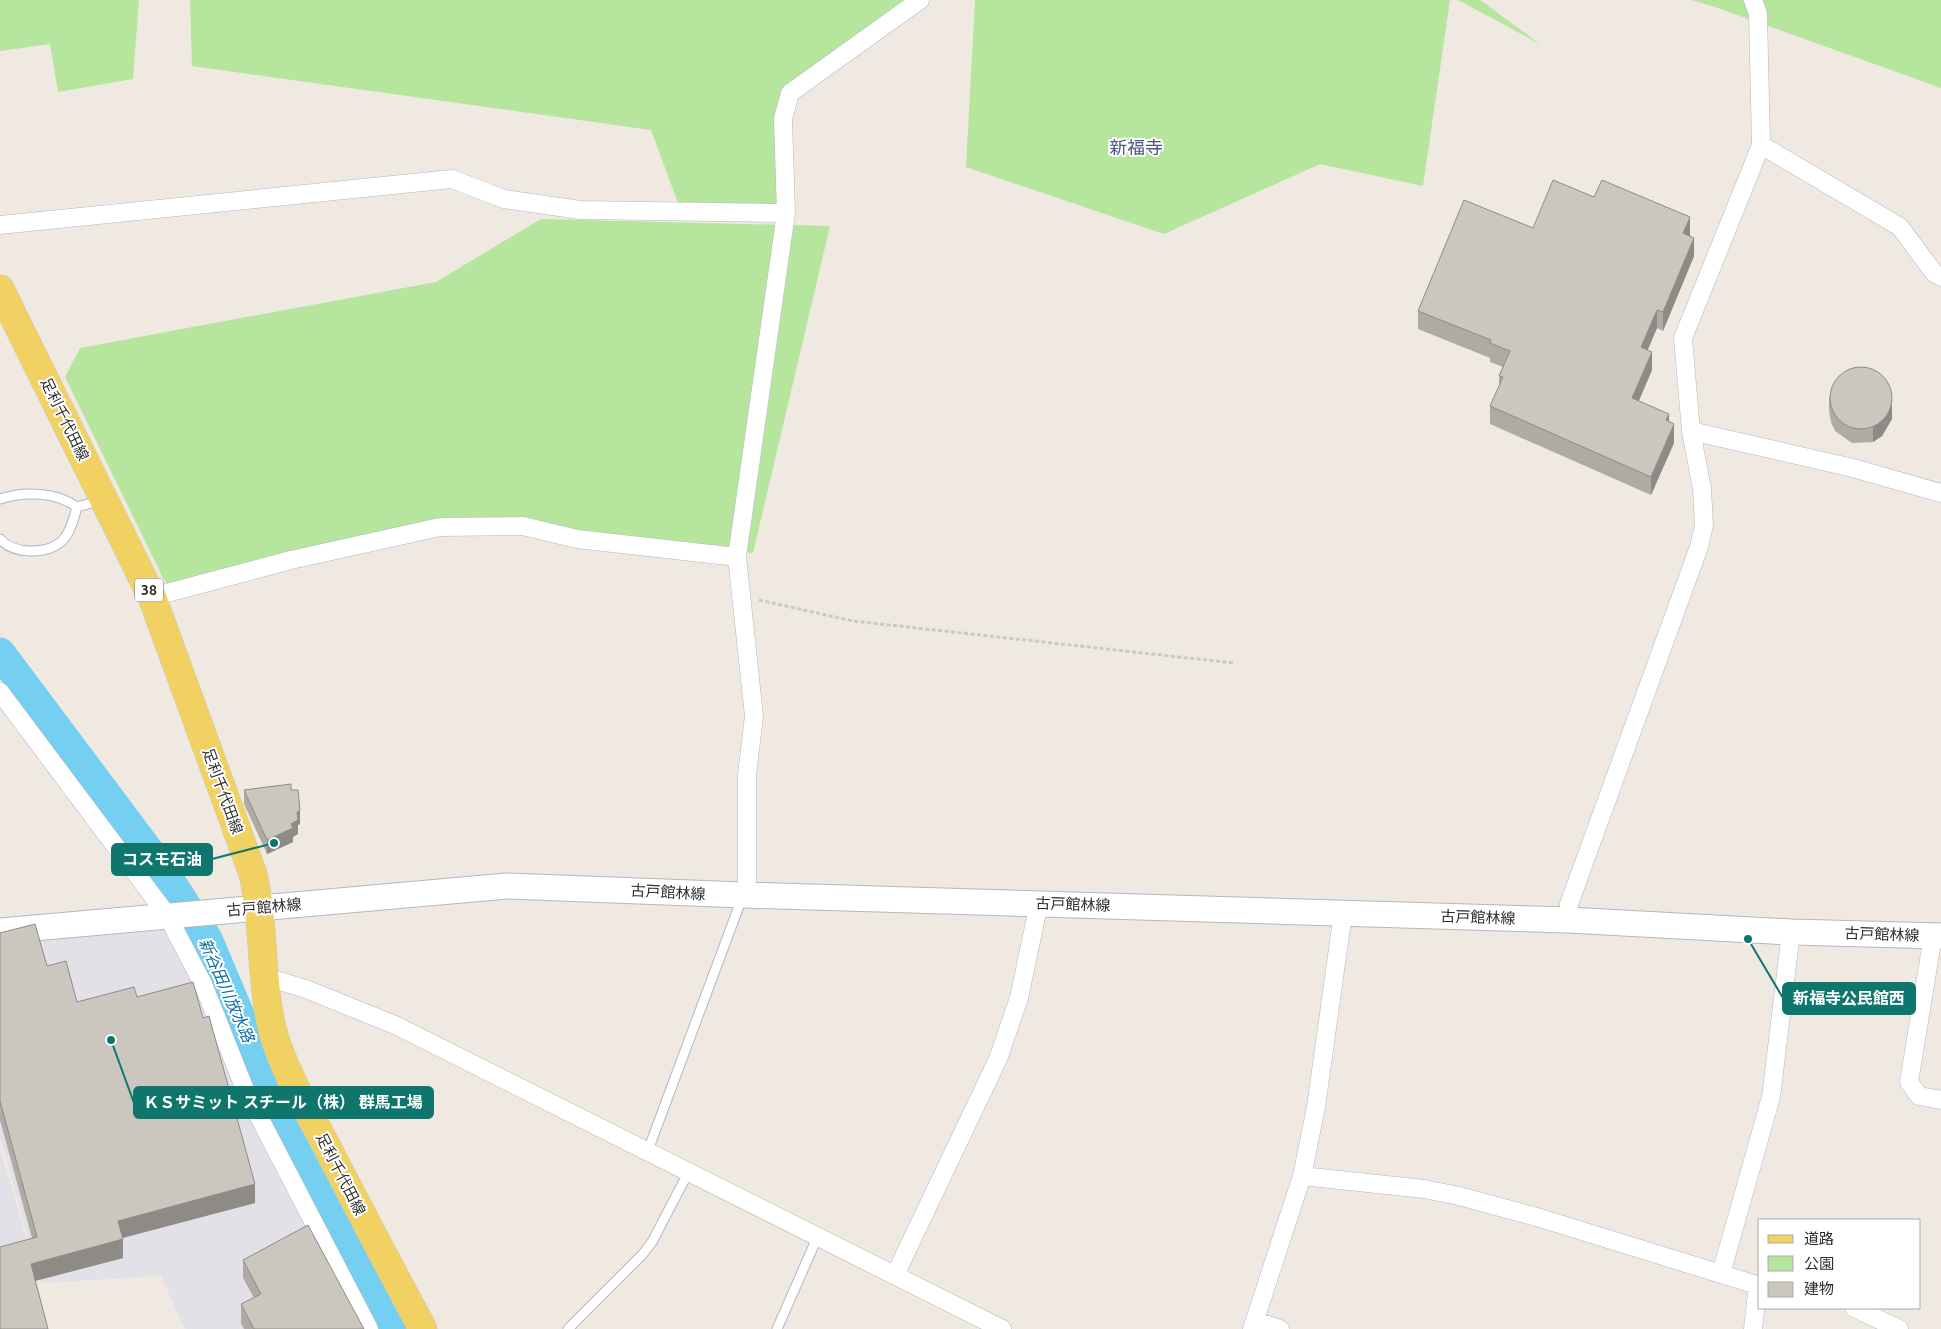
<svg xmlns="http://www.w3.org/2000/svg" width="1941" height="1329" font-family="Ubuntu,'Noto Sans JP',sans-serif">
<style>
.industrial{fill:#e3e1e8}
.green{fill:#b6e59e}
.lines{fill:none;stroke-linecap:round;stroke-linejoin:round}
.river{stroke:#75cff0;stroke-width:31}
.lane-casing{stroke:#b4b7c1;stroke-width:11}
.street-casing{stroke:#b4b7c1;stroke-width:19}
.secondary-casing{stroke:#b4b7c1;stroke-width:27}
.primary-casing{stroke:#c9c9c9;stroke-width:29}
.path{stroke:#c9c9c9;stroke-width:3;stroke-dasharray:4 2.5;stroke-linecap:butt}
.lane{stroke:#fff;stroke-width:9}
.street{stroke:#fff;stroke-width:18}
.secondary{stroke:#fff;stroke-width:25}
.primary{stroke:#f2d163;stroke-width:28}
.wall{fill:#afaba4}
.shaded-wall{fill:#8e8b86}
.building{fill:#cbc7bf;stroke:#8e8b86}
.labels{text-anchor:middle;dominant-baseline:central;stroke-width:4;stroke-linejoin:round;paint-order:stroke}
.shield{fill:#fff;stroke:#6d6d6d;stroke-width:1}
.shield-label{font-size:14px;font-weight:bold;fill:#2e2e2e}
.street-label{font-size:15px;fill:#2e2e2e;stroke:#fff}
.water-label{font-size:16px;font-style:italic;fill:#0d6fa3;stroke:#fff}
.quarter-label{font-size:18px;fill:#4d5680;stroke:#fff}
.leader{fill:none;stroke:#0f766e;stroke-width:2}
.callout-dot{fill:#0f766e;stroke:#fff;stroke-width:2}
.callout{fill:#0f766e;stroke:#0f766e;stroke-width:2}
.callout-label{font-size:16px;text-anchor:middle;font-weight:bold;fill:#fff}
</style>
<rect width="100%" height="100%" fill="#efe9e1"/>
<path class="industrial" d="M 167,928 L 360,1329 L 185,1329 L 161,1276 L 41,1283 L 0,1138 L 0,942 Z
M 0,1149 L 29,1247 L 0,1254 Z"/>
<path class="green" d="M 0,0 L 139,0 L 133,79 L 58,92 L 50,44 L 0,51 Z
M 190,0 L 923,0 L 790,93 L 786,213 L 681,211 L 651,130 L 192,66 Z
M 975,0 L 1450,0 L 1423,186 L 1320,164 L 1164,234 L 966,167 Z
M 1458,0 L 1480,0 L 1540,44 Z
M 1692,0 L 1941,0 L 1941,88 L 1715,7 Z
M 541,219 L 830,226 L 753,553 L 540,530 L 423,531 L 174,591 L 164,580 L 65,377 L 80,348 L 436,282 Z"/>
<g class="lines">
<path class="river" d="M 0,653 L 164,872 L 207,939 L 274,1098 L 393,1329"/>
<defs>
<path id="lane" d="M 0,499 C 24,491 57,492 77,507
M 77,507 L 102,500
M 0,539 C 13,554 45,555 61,542 C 70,534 74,518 77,507
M 647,1153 L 742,898
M 568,1329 L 642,1255 L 652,1242 L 688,1173
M 777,1329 L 817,1238"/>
<path id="street" d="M 1761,145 L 1900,227 L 1934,273 L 1941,277
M 0,225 L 452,179 L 504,199 L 580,210 L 786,213
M 1691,431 L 1853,468 L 1941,493
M 152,597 L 291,560 L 440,527 L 523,526 L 577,539 L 737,557
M 0,692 L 167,915 L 203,984 L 246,1092 L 369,1329
M 743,895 L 747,884 L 747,775 L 754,716 L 737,557 L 786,213 L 783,119 L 790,93 L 920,0
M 1568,920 L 1569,904 L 1699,547 L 1704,525 L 1702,489 L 1691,431 L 1683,338 L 1761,145 L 1758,14 L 1753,0
M 1933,936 L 1909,1082 L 1919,1096 L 1941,1100
M 266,977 L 306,989 L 395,1025 L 1002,1329
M 1302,1176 L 1424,1189 L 1459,1196 L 1540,1218 L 1760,1286
M 1721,1274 L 1771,1097 L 1791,932
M 895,1275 L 998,1059 L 1019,998 L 1039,903
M 1854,1308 L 1899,1329
M 1255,1321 L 1280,1329
M 1252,1329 L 1302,1176 L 1316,1107 L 1343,913
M 1753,1329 L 1758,1285"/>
<path id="secondary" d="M 0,931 L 507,886 L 743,895 L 1568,920 L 1791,932 L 1941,936"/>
<path id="primary" d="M 0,289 L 152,597 L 253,874 C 265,926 260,980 273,1032 C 284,1071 307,1109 326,1145 C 358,1207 390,1268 423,1329"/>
</defs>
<use href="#lane" class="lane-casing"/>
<use href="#street" class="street-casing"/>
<use href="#secondary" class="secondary-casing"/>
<use href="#primary" class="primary-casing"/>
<path class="path" d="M 759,600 L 853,621 L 1234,663"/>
<use href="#lane" class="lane"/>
<use href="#street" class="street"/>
<use href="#secondary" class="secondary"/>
<use href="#primary" class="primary"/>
</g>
<path class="wall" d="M 1594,197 L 1690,235 L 1694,256 L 1663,331 L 1657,328 L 1647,350 L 1652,370 L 1639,401 L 1669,422 L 1674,443 L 1651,495 L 1490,424 L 1490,406 L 1499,386 L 1499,376 L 1503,367 L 1490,362 L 1490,358 L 1418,329 L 1418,311 L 1533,228 Z
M 1829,397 L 1892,419 L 1882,436 L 1873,442 L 1852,443 L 1835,431 L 1831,422 L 1829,411 Z
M 244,790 L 300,824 L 298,825 L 298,834 L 293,837 L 293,842 L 267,854 L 244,804 Z
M 0,933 L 47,966 L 77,1002 L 137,997 L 255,1203 L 123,1238 L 123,1258 L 35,1281 L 0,1329 L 32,1238 L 0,1120 Z
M 243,1260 L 364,1329 L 244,1329 L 241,1323 L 241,1304 L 254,1298 L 243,1278 Z"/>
<path class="shaded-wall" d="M 1690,217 L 1690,235 L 1683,252 L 1683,233 Z
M 1694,238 L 1694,256 L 1663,331 L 1663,312 Z
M 1657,310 L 1657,328 L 1641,366 L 1641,347 Z
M 1652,352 L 1652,370 L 1632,416 L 1632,398 Z
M 1892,405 L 1892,419 L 1882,436 L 1873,442 L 1873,428 Z
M 1669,414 L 1669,432 L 1666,420 Z
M 1674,424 L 1674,443 L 1651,495 L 1651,477 Z
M 300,810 L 300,824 L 298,825 L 298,834 L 293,837 L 293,842 L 267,854 L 267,840 L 291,824 L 297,812 Z
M 255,1184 L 255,1203 L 118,1239 L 118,1221 Z
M 123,1239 L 123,1258 L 31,1282 L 31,1264 Z"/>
<path class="building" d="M 1553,180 L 1594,197 L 1602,180 L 1690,217 L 1683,233 L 1694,238 L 1663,312 L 1657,310 L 1641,347 L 1652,352 L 1632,398 L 1669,414 L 1666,420 L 1674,424 L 1651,477 L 1490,406 L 1503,377 L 1499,376 L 1510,351 L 1490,343 L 1491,340 L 1418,311 L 1464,200 L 1533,228 Z
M1830 398a31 31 0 1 1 62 0a31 31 0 1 1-62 0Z
M 291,784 L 291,790 L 298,790 L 300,810 L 297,812 L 298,820 L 291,824 L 293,828 L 267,840 L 244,790 Z
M 35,924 L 47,966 L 66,961 L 77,1002 L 134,987 L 137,997 L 193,982 L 203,1018 L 209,1016 L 255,1184 L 118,1221 L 123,1239 L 31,1264 L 48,1329 L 0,1329 L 0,1247 L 37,1237 L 0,1101 L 0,933 Z
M 308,1225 L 364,1329 L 254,1329 L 241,1304 L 261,1294 L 243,1260 Z"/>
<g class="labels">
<rect class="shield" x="135" y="578.5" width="28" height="23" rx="4"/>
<g class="shield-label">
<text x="149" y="590">38</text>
</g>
<g class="street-label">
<text transform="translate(65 419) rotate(64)">足利千代田線</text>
<text transform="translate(223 791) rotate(70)">足利千代田線</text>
<text transform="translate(668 892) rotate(3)">古戸館林線</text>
<text transform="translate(1073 904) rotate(2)">古戸館林線</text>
<text transform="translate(264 907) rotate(-5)">古戸館林線</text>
<text transform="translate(1478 917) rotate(2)">古戸館林線</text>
<text transform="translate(1882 934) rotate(2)">古戸館林線</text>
<text transform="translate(341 1174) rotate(63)">足利千代田線</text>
</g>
<g class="water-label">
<text transform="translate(227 990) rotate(66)">新谷田川放水路</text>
</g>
<g class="quarter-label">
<text x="1136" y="147">新福寺</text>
</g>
</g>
<path class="leader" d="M274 843L212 859M1748 939L1783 998M111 1040L134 1103"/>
<g class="callout-dot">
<circle cx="274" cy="843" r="5"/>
<circle cx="1748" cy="939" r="5"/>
<circle cx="111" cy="1040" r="5"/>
</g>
<g class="callout">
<rect x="112" y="844" width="100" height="31" rx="5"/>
<rect x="1783" y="983" width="132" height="31" rx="5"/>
<rect x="134" y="1087" width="299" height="31" rx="5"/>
</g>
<g class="callout-label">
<text x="162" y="865">コスモ石油</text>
<text x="1849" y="1004">新福寺公民館西</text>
<text x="283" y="1108">ＫＳサミット スチール（株） 群馬工場</text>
</g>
<rect x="1758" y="1219" width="162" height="90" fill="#ffffff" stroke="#ababab"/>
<rect x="1768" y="1235" width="25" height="8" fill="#f2d163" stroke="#ababab"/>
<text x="1804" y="1244" font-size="15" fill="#2e2e2e">道路</text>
<rect x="1768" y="1256" width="25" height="15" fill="#b6e59e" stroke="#ababab"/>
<text x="1804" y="1269" font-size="15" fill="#2e2e2e">公園</text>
<rect x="1768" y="1282" width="25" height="15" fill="#cbc7bf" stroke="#ababab"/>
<text x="1804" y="1294" font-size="15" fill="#2e2e2e">建物</text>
</svg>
